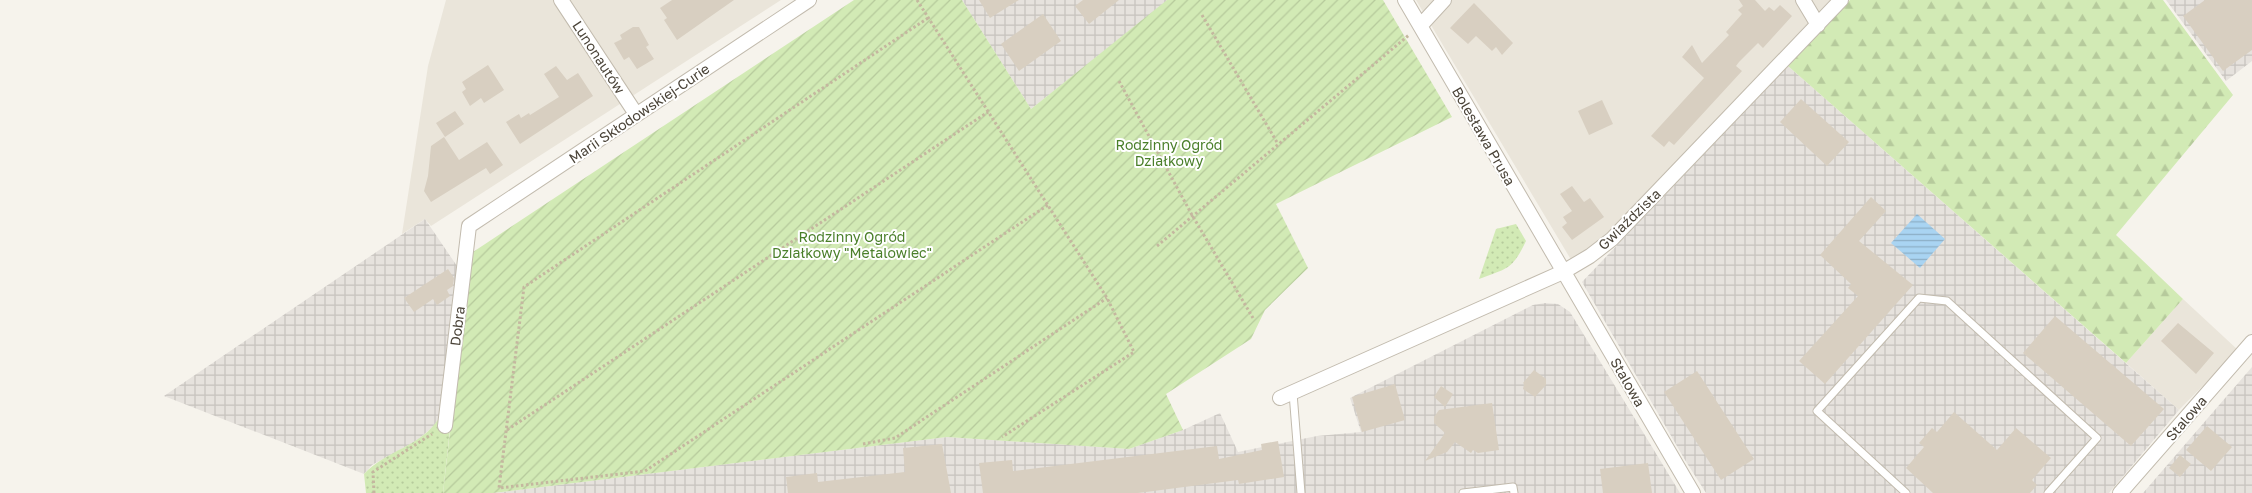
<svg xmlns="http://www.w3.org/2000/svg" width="2252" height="493" font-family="'Golos Text',sans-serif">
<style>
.residential{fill:#eae5da}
.industrial{fill:url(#industrial-grid)}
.grass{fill:url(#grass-dots)}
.forest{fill:url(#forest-firs)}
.garden{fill:url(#garden-furrows)}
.water{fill:url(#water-rules)}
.building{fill:#d8cfc1}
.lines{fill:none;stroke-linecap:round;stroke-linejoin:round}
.lane-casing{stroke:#c2bbae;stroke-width:9}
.street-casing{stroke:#c2bbae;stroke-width:16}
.path{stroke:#c4b79f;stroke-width:3;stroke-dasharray:2.5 2.5;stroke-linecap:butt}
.lane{stroke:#fff;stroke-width:7}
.street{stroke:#fff;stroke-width:14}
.labels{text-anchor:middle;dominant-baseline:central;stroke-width:4;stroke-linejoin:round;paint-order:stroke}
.street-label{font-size:14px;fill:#4b4439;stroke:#fff}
.park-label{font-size:14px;fill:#4a7f2a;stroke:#fff}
</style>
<defs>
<pattern id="industrial-grid" width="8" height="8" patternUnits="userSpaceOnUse" patternTransform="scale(1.25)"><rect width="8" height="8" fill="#e6e2dd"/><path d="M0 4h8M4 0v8" fill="none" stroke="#c7c3be"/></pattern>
<pattern id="grass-dots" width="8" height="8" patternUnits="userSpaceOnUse" patternTransform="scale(1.25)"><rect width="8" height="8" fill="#d2eab5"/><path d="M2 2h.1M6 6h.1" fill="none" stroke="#b6ca9c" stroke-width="1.8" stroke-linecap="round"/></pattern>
<pattern id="forest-firs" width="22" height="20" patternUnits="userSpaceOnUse" patternTransform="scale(1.25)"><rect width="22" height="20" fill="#d2eab5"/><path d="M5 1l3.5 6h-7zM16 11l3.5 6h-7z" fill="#b6ca9c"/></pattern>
<pattern id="garden-furrows" width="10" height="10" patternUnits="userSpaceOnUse" patternTransform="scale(1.25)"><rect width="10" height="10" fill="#d2eab5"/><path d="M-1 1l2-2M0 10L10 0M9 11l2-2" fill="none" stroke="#b6ca9c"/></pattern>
<pattern id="water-rules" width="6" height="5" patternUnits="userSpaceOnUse" patternTransform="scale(1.25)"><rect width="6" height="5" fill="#a9d4f2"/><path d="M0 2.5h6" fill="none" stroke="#8caec5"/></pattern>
</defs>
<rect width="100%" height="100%" fill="#f6f3ec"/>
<path class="residential" d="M 446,0 L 781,0 L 431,226 L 425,219 L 402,234 L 428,66 Z
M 1416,0 L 1830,0 L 1627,215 L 1573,263 Z
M 2183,299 L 2238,350 L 2179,410 L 2126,363 Z"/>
<path class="industrial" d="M 962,0 L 1169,0 L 1031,109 Z
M 2166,0 L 2252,0 L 2252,61 L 2226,81 Z
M 1788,66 L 2179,410 L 2109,493 L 1706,493 L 1685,460 L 1582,282 Z
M 425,219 L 457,266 L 439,418 L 434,426 L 416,441 L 372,465 L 364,474 L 164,396 Z
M 1545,303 L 1558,304 L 1570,312 L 1680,493 L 493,493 L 947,437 L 1129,449 L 1183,430 L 1220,413 L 1238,452 L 1317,436 L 1361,432 L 1350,398 L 1533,305 Z
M 2252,367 L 2252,493 L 2143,493 Z"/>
<path class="grass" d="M 1516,224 L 1526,241 C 1512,270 1508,268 1479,279 L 1496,229 Z
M 439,418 L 450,429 L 443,493 L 366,493 L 364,474 C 386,450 421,447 439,418 Z"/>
<path class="forest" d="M 1850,0 L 2163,0 L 2233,95 L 2116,235 L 2183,299 L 2126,363 L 1788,66 Z"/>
<path class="garden" d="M 854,0 L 962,0 L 1031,109 L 1167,0 L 1383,0 L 1452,117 L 1276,204 L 1308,268 L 1265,310 L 1251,339 L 1166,394 L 1183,430 L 1129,449 L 947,437 L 493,493 L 443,493 L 470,254 Z"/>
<path class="water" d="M 1917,214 L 1945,239 L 1920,268 L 1891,243 Z"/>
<path class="building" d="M 672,0 L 734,0 L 677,40 L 664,20 L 667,18 L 660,8 Z
M 979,0 L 1019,0 L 990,18 Z
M 1083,0 L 1119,0 L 1089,24 L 1075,6 Z
M 1739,0 L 1755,0 L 1765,11 L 1769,7 L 1774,11 L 1780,5 L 1792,16 L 1763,48 L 1758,43 L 1739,62 L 1736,66 L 1742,71 L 1674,145 L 1669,141 L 1664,147 L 1651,136 L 1704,78 L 1682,57 L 1692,45 L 1702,63 L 1729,35 L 1726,32 L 1742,14 L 1738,10 L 1743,6 Z
M 2205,0 L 2252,0 L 2252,50 L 2223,71 L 2183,16 Z
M 1474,3 L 1513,43 L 1502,55 L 1496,47 L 1492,51 L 1476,36 L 1468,44 L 1450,28 Z
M 1043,14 L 1061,41 L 1019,71 L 1001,44 Z
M 633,27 L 639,27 L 649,45 L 646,47 L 654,59 L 637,69 L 629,57 L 624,60 L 614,43 L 622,39 L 620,35 Z
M 488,65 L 504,90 L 484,103 L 481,98 L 470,106 L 462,92 L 466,89 L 462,82 Z
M 556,66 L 567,80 L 578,73 L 593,96 L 520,144 L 506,122 L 519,114 L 521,118 L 529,113 L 530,115 L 559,97 L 544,74 Z
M 1801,99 L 1849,142 L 1827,166 L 1780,122 Z
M 1602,100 L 1613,124 L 1589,135 L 1578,111 Z
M 455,111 L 464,124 L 445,137 L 436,123 Z
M 444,137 L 459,160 L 487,142 L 503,165 L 490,174 L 486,168 L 431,202 L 424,191 L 428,176 L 431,146 Z
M 1572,186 L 1584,202 L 1590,198 L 1604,217 L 1572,240 L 1562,227 L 1567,223 L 1563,217 L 1572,211 L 1560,194 Z
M 1871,197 L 1886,211 L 1859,241 L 1913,285 L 1825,384 L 1799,361 L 1858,296 L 1848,288 L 1851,284 L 1820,255 Z
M 448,269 L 454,278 L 453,286 L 447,290 L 450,296 L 437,305 L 433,299 L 414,312 L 404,298 Z
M 2055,316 L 2164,409 L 2131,446 L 2023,353 Z
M 2178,323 L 2214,353 L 2196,374 L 2161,341 Z
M 1534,370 L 1546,379 L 1546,385 L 1535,397 L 1523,389 L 1524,384 L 1523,383 Z
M 1697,371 L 1754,459 L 1721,480 L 1664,392 Z
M 1395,384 L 1405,420 L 1362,432 L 1352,397 Z
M 1441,386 L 1453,394 L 1445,407 L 1434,397 Z
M 1492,403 L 1499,450 L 1478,453 L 1473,450 L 1471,453 L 1455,442 L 1447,452 L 1425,461 L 1445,433 L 1434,423 L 1434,417 L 1439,410 Z
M 1954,412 L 1997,450 L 2016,428 L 2051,458 L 2032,480 L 2037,485 L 2030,493 L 1933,493 L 1906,468 L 1924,447 L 1919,443 L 1932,428 L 1937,432 Z
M 2207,426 L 2232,447 L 2211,471 L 2186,450 Z
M 1278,441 L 1284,477 L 1239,484 L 1238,480 L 1138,493 L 983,493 L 979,463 L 1012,460 L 1013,471 L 1217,446 L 1219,459 L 1262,450 L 1261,444 Z
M 942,444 L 951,493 L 788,493 L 786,477 L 817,473 L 818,482 L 905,472 L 903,448 Z
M 2180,455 L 2191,464 L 2180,477 L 2169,468 Z
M 1648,463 L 1652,493 L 1603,493 L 1600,469 Z"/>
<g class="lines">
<defs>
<path id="lane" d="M 1293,393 L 1301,493
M 1463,493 L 1513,487 L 1514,493
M 1906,493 L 1817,411 L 1919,298 L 1947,301 L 2097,438 L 2048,493"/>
<path id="street" d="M 561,0 L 636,114
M 1405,0 L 1693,493
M 1803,0 L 1818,25
M 1421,25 L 1444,0
M 1280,398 L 1563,272 L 1590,256 L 1612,239 L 1841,0
M 445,426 L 469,226 L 809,0
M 2120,493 L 2252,342"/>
</defs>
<use href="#lane" class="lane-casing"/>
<use href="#street" class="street-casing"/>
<path class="path" d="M 917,0 L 1107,298 L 1134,352 L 1002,437
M 1202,15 L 1278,144
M 928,18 L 524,287 L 499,488 L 645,471 L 1048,205
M 1119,81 L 1192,215 L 1253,318
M 1157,246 L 1409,35
M 507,430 L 988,112
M 863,444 L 895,438 L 1107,298
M 374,493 L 373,472 L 432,434"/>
<use href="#lane" class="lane"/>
<use href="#street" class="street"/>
</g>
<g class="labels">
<g class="street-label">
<text transform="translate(599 57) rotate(57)">Lunonautów</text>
<text transform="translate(639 113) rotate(-34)">Marii Skłodowskiej-Curie</text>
<text transform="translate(1484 136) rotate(60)">Bolesława Prusa</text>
<text transform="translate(1629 219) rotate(-44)">Gwiaździsta</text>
<text transform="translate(457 326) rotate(-83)">Dobra</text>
<text transform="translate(1628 382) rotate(60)">Stalowa</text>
<text transform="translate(2186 418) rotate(-49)">Stalowa</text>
</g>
<g class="park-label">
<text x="1169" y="144">Rodzinny Ogród<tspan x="1169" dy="16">Działkowy</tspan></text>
<text x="852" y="236">Rodzinny Ogród<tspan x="852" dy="16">Działkowy "Metalowiec"</tspan></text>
</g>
</g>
</svg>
